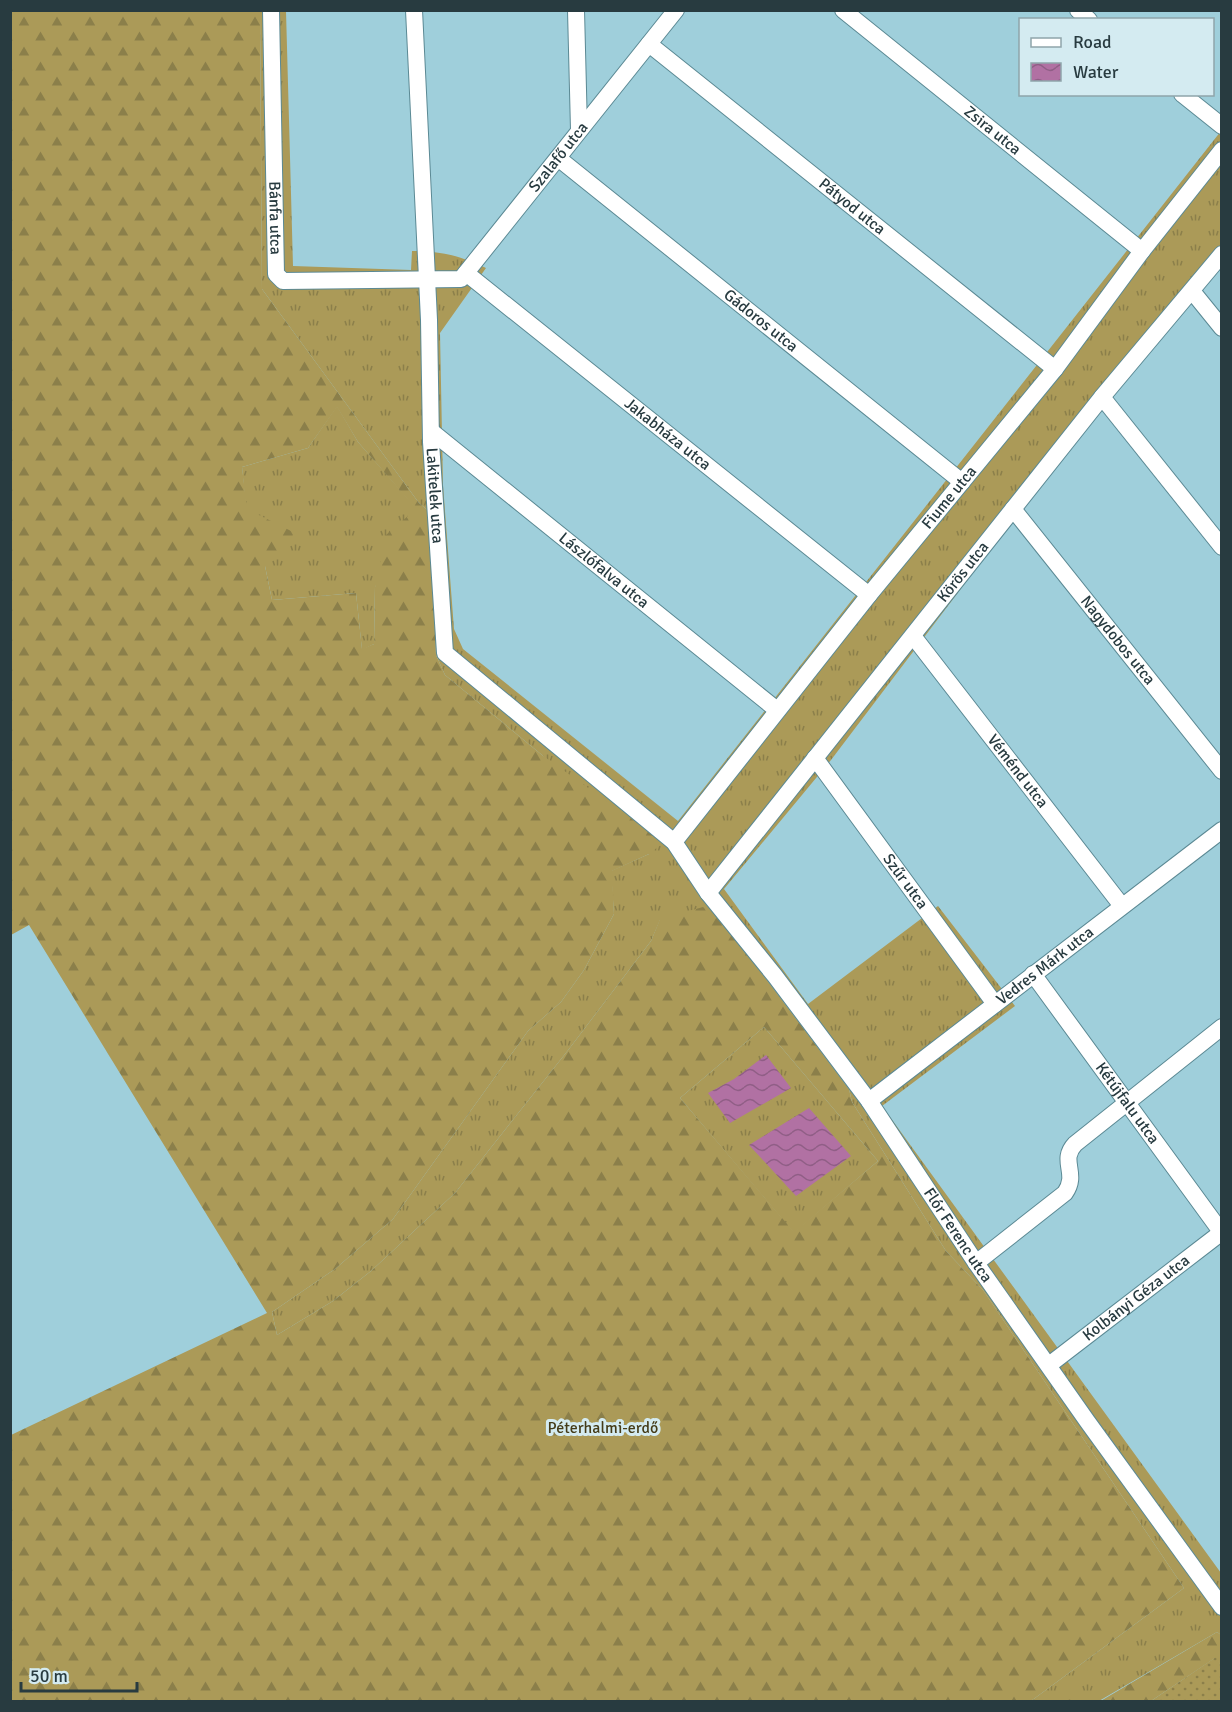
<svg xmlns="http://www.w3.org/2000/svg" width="1232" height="1712" font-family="Signika,sans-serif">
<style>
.grass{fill:url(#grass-tufts)}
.forest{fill:url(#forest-firs);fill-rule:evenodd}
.garden{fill:url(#garden-dots)}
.water{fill:url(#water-waves)}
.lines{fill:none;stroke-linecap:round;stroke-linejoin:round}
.minor-casing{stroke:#5b8994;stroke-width:18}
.minor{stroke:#fff;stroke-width:16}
.labels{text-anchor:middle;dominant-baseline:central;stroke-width:6;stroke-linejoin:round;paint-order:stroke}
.street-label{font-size:16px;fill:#283b40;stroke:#d4ebf1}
.park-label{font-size:16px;fill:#443b18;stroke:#d4ebf1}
</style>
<defs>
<pattern id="grass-tufts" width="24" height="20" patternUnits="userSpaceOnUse" patternTransform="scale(1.5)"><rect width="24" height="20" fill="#ab9a58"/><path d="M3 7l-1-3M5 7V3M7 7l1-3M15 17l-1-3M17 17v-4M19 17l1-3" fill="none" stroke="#8b7f4a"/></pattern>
<pattern id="forest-firs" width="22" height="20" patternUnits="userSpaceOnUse" patternTransform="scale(1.5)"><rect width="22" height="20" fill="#ab9a58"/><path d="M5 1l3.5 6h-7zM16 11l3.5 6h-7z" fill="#8b7f4a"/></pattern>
<pattern id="garden-dots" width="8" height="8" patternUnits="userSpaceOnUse" patternTransform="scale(1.5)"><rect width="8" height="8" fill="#ab9a58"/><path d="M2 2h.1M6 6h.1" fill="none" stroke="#8b7f4a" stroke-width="1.8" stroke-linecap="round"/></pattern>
<pattern id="water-waves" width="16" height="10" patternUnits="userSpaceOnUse" patternTransform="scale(1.5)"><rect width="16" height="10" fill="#b171a3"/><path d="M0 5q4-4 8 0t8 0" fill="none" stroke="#905e86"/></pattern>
</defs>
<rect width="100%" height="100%" fill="#9fcfdb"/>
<path class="grass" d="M 260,11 L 286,11 L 293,266 L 411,270 L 412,251 C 442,251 460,256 486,268 L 440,333 L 443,485 L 454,629 L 463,649 L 678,821 L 1221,131 L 1221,246 L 831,760 L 724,889 L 808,1004 L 938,906 L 1015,1006 L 882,1106 L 1221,1573 L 1221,1635 L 1217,1632 L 1099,1701 L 1031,1701 L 1184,1588 L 983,1290 L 946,1251 L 852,1102 L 849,1089 L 727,927 L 660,920 L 651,941 L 569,1049 L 455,1193 L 371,1271 L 333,1301 L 277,1335 L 272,1312 L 335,1269 L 393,1219 L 528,1031 L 561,1002 L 584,970 L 614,914 L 611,871 L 649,854 L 542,755 L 445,675 L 436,655 L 430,512 L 419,503 L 262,289 Z
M 337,406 L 358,442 L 417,509 L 375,587 L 374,644 L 362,650 L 356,593 L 272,600 L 265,566 L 246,509 L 242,467 L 308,448 Z
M 764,1027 L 878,1161 L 794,1233 L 680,1098 Z"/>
<path class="forest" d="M 11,11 L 260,11 L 262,289 L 419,503 L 430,512 L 436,655 L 445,675 L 542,755 L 664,842 L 649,854 L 612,871 L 614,914 L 584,970 L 561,1002 L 528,1031 L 393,1219 L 335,1269 L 272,1312 L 277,1335 L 333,1301 L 371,1271 L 455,1193 L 569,1049 L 651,941 L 660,919 L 703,907 L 727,927 L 849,1089 L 852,1102 L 946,1251 L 983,1290 L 1184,1588 L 1031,1701 L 11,1701 L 11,1435 L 267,1313 L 29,925 L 11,935 ZM 337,407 L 358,442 L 416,509 L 386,535 L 375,587 L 374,644 L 362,649 L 356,593 L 272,600 L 265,566 L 295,533 L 247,509 L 242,467 L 308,448 ZM 764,1027 L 878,1161 L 794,1232 L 680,1098 Z
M 1217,1632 L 1221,1635 L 1221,1665 L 1215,1658 L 1151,1701 L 1099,1702 Z"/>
<path class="garden" d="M 1216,1657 L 1221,1665 L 1221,1701 L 1151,1701 Z"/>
<path class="water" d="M 766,1055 L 791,1088 L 730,1123 L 708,1093 L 734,1079 Z
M 809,1108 L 851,1156 L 796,1196 L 749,1145 Z"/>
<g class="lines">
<defs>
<g id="minor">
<path id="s1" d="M 271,10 L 276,274 L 283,281 L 461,279 L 676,10"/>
<path id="s2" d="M 414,10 L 429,320 L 431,442 L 445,653 L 674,842 L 708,893 L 775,976 L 869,1101 L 976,1263 L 1087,1421 L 1222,1607"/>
<path d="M 576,10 L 579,130"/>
<path id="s3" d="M 843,10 L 1142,251"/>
<path d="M 1078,10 L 1089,20"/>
<path id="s4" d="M 649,44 L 1055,369"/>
<path d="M 1182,94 L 1222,126"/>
<path id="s5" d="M 558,158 L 962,482"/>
<path id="s6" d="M 466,273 L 869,595"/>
<path d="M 1192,291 L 1222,328"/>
<path d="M 1102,397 L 1222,547"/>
<path id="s7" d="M 431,431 L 777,710"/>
<path id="s8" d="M 1013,509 L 1222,771"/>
<path id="s9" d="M 913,636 L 1122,906"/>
<path id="s10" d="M 815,758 L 995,1004"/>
<path id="s11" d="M 674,842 L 869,595 L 1055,369 L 1142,251 L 1222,150"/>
<path id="s12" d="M 708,893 L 1102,397 L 1222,254"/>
<path id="s13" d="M 1033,974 L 1222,1233"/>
<path id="s14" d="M 869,1101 L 1222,830"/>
<path d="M 976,1263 L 1065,1193 C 1079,1173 1059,1161 1075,1144 L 1222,1027"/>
<path id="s15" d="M 1049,1365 L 1222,1232"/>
</g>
</defs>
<use href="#minor" class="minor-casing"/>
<use href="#minor" class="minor"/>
</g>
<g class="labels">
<g class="street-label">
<text stroke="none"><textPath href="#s3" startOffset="192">Zsira utca</textPath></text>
<text stroke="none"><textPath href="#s1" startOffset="608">Szalafő utca</textPath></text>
<text stroke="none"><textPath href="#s4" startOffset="260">Pátyod utca</textPath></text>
<text stroke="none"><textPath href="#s1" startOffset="208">Bánfa utca</textPath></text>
<text stroke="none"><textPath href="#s5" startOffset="260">Gádoros utca</textPath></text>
<text stroke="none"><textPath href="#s6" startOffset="258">Jakabháza utca</textPath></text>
<text stroke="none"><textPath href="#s2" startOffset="486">Lakitelek utca</textPath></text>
<text stroke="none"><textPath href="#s11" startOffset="441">Fiume utca</textPath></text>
<text stroke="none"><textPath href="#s7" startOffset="222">Lászlófalva utca</textPath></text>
<text stroke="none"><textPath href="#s12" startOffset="410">Körös utca</textPath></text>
<text stroke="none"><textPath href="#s8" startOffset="168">Nagydobos utca</textPath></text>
<text stroke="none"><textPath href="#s9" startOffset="171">Véménd utca</textPath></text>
<text stroke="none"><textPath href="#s10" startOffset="153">Szűr utca</textPath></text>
<text stroke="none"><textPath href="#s14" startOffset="222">Vedres Márk utca</textPath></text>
<text stroke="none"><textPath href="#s13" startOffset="160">Kétújfalu utca</textPath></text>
<text stroke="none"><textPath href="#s2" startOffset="1426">Flór Ferenc utca</textPath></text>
<text stroke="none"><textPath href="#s15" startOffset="110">Kolbányi Géza utca</textPath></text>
</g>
<g class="park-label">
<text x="603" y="1428">Péterhalmi-erdő</text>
</g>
</g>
<rect width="1232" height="1712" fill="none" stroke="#283b40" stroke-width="24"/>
<rect x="1019" y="18" width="195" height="78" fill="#d4ebf1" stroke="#8fa5aa" stroke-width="1.5"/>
<rect x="1031" y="38" width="30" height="9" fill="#ffffff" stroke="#8fa5aa" stroke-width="1.5"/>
<text x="1073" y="48" font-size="18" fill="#283b40">Road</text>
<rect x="1031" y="63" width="30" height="18" fill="url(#water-waves)" stroke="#8fa5aa" stroke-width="1.5"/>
<text x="1073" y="78" font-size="18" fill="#283b40">Water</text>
<path d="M21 1682v9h116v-9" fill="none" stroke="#283b40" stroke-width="3"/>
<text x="30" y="1682" font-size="18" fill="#283b40" stroke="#d4ebf1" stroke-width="4.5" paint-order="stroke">50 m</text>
</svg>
